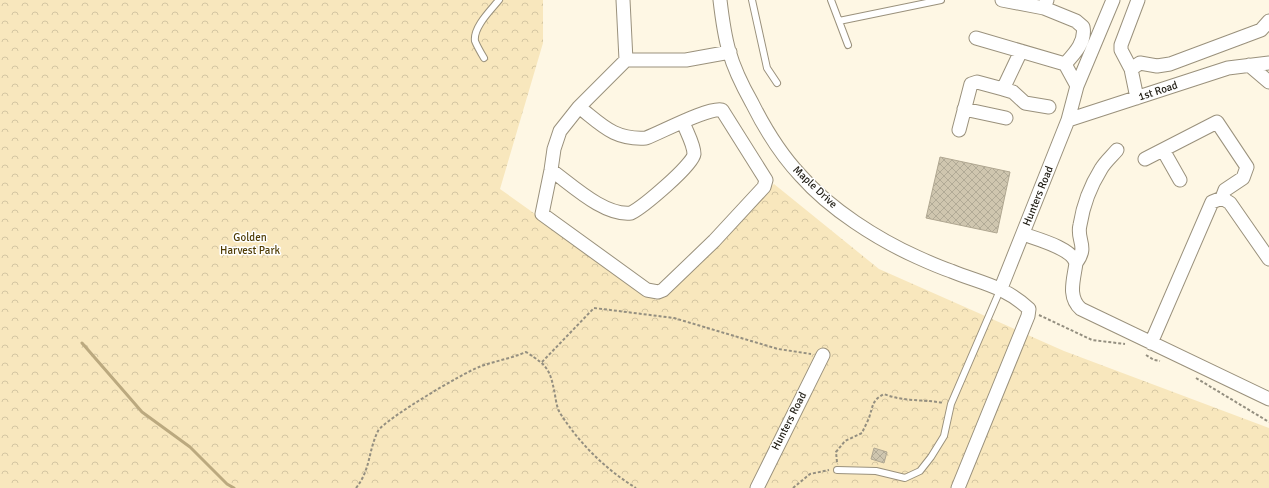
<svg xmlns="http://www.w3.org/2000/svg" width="1269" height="488" font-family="Signika,sans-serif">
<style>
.park{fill:url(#park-crowns)}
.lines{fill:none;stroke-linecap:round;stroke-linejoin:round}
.stream{stroke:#bba97f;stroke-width:3}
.building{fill:url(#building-cross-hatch);stroke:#b0a791}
.service-casing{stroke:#9a917c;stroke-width:8}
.minor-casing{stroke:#9a917c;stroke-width:15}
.path{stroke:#948f80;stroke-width:2;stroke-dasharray:3 2;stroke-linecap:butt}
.service{stroke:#fff;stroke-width:6}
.minor{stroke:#fff;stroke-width:13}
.labels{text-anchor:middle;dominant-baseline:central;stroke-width:3;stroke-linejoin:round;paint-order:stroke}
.street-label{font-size:11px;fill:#201d14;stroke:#fff}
.park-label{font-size:11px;fill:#503d05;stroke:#fff}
</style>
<defs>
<pattern id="park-crowns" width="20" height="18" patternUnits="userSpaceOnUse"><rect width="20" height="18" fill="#f8e7bd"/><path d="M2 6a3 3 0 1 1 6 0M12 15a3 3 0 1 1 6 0" fill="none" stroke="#d4c6a2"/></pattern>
<pattern id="building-cross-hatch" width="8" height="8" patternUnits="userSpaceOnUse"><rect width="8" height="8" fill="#cfc6af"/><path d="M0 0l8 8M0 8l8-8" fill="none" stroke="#b1aa96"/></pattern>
</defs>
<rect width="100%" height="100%" fill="#fef7e4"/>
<path class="park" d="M 0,0 L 543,0 L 543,43 L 500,189 L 656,300 L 774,184 L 879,269 L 1064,351 L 1269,428 L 1269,488 L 0,488 Z"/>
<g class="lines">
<path class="stream" d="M 82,343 L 142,412 L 190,447 L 227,484 L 234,488"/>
</g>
<path class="building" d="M 940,157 L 1010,172 L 997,233 L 926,218 Z
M 874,448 L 887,452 L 884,463 L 871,459 Z"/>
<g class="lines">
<defs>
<path id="service" d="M 752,0 L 767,68 L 777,83
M 831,0 L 848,45
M 839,21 L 941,0
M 484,58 C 481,53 477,46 475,41 C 473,27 491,10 499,0
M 837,470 L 876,471 L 905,478 L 920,471 L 931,457 L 944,436 L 951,404 L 1001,288"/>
<path id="minor" d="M 623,0 L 626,60
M 720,0 C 722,17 724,34 729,51 C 734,69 743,87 752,103 C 765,129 781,155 801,176 C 830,209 877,239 917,257 C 928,262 939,267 951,271 C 980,283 1005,286 1029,309 L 1028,316 L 958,488
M 1002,0 L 1044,8
M 1047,0 L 1044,8 L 1076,21 L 1083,27 C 1086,42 1074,54 1065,64
M 976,38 L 1065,64 L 1077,86
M 1021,51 L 1003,89 L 1013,92 L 1025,103 L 1049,107
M 1249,65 L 1269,82
M 1131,69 L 1140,63 L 1157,66 L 1170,64 L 1261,30 L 1269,21
M 1137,98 L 1131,69 L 1121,50 L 1121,45 L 1138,0
M 579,107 C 602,125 614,140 646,138 C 662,132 708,107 722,110 L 766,180 L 764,187 L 714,241 L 663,290 L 658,292 L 647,290 L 542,214 L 551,170 L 554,149 L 560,131 L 579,107 L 626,60 L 686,60 L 730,52
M 964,109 L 1006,118
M 1068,120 L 1228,68 L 1269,63
M 959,130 L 971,84 L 977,82 L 1003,89
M 1163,150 L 1180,180
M 1145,159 L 1217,122 L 1247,167 L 1243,178 L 1225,190 L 1222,198
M 551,170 C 572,185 604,216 631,213 C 643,207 693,165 694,154 C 694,144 686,131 683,122
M 1023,234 C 1037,239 1072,248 1076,263 C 1074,279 1067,297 1081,309 L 1269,399
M 1076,263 C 1089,246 1076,240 1080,225 C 1083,206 1091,185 1101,169 C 1105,162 1112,156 1117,150
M 1001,288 L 1068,120 L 1077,86 L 1113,0
M 1151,343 L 1212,202 L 1222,198 L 1230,203 L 1269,259
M 757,488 L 823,355"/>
</defs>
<use href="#service" class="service-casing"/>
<use href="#minor" class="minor-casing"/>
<path class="path" d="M 1039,315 L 1092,340 L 1125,344
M 1146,355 L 1154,360 L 1160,361
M 542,362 L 594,308 L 674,318 L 778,349 L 811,354
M 1196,378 L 1269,422
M 837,462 L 836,452 L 845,441 L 862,433 C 864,428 867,423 869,418 C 873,406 872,400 884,394 C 904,402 923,399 944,403
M 356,488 C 371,469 368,451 378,431 C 385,419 463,373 479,367 C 494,361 510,359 526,352 C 548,366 550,369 555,395 C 556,401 557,408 560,413 C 579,443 605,469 636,488
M 793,488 L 810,474 L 829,470"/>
<use href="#service" class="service"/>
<use href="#minor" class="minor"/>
</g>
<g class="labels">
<g class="street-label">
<text transform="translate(1158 91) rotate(-18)">1st Road</text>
<text transform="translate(815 187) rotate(43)">Maple Drive</text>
<text transform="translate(1038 196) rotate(-68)">Hunters Road</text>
<text transform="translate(789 421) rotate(-63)">Hunters Road</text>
</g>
<g class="park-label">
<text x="250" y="237">Golden<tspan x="250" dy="13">Harvest Park</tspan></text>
</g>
</g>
</svg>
